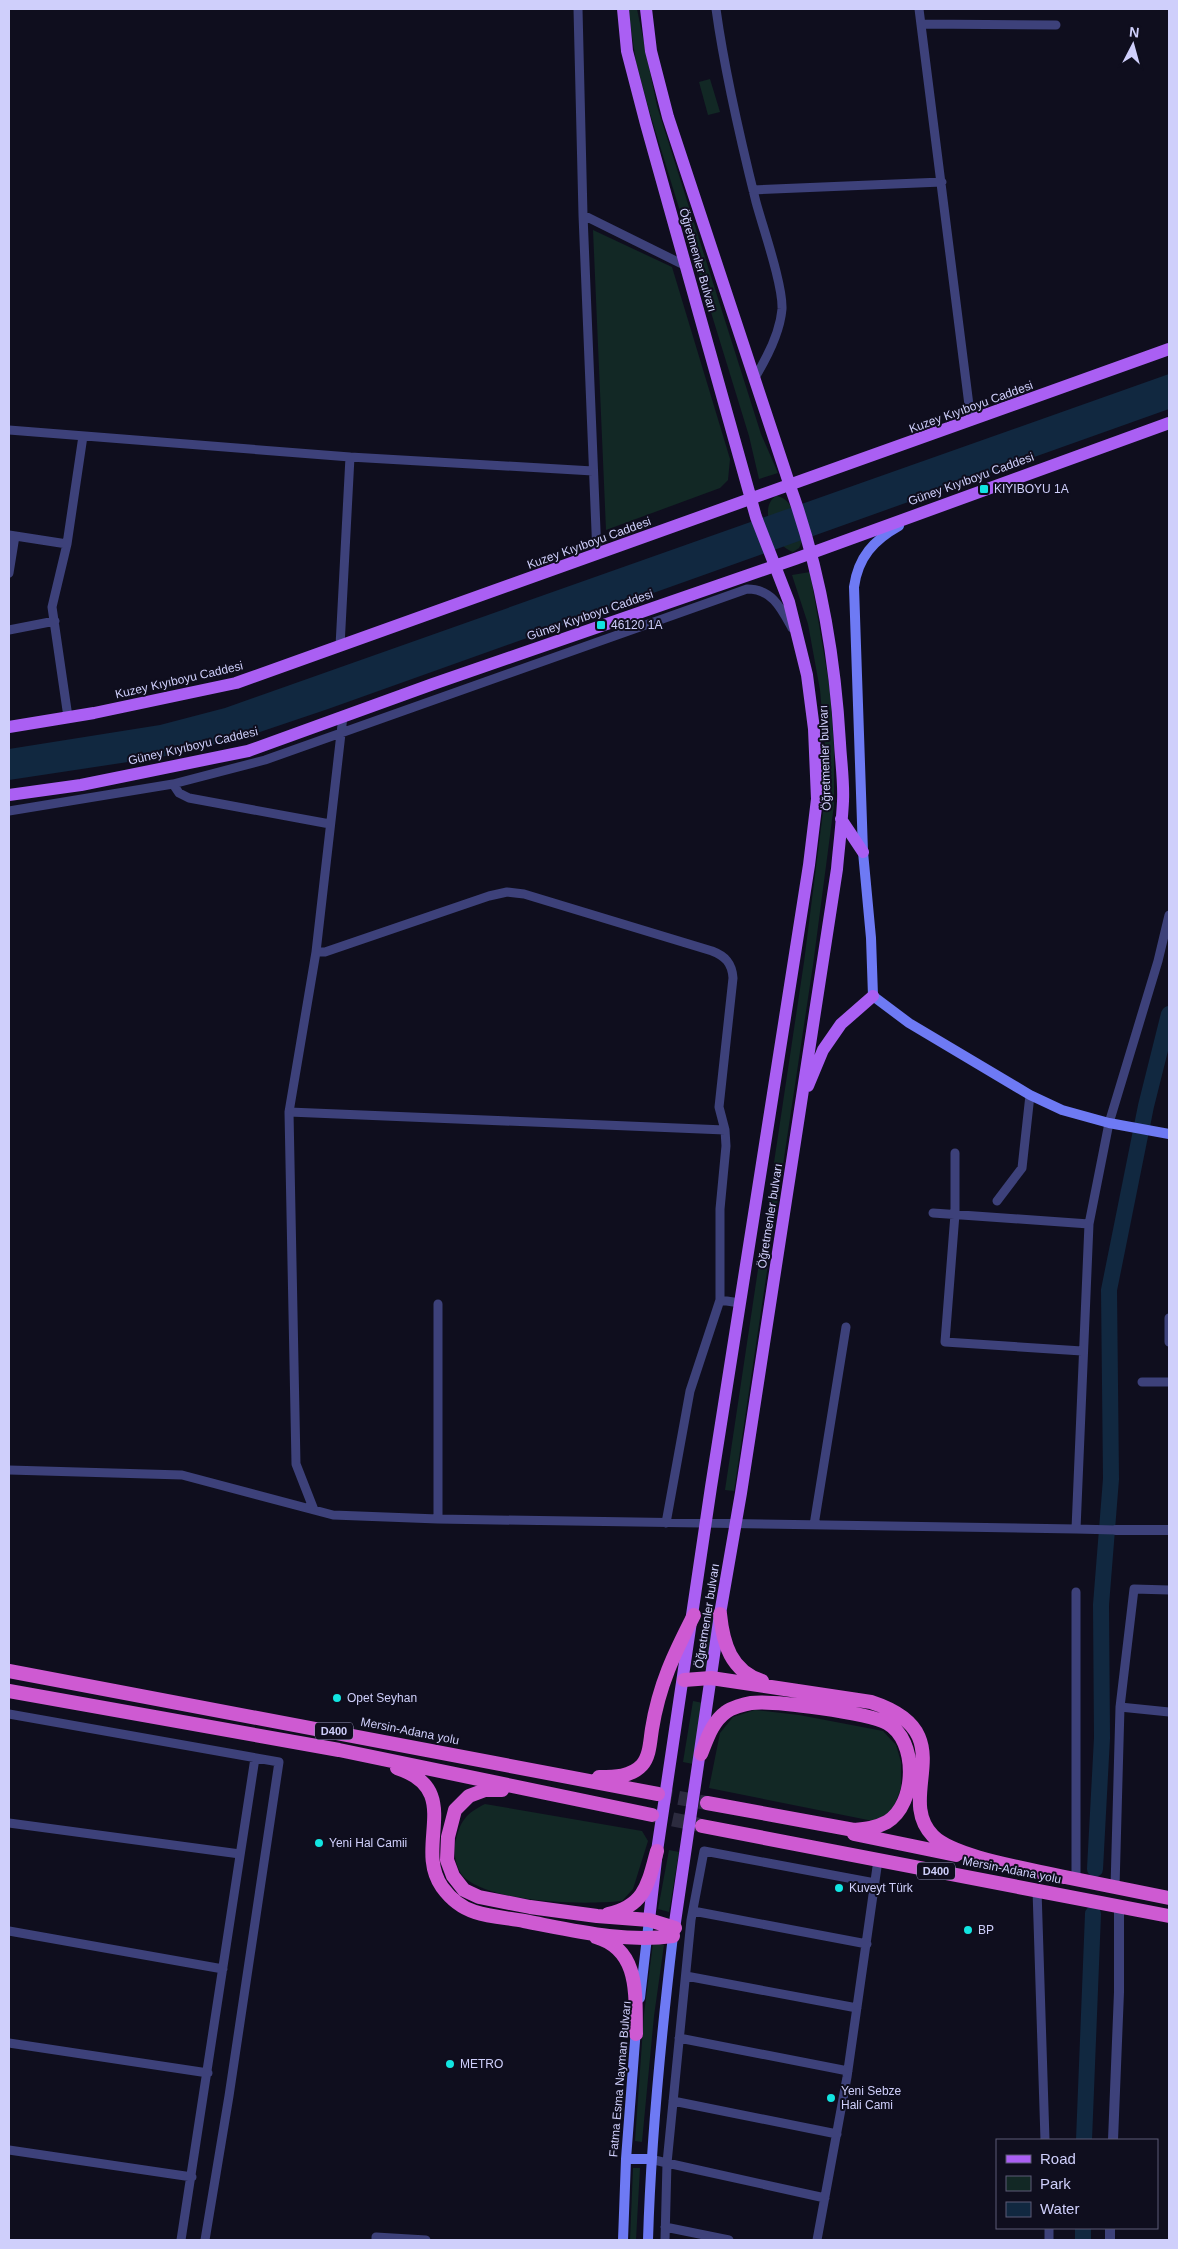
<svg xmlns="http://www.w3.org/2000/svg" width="1178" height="2249" font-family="Helvetica,sans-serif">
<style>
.green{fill:#122825}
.water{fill:#112840}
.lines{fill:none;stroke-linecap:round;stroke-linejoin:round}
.river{stroke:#112840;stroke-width:16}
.trunk-tunnel{stroke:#2c2b3f;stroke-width:14;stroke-dasharray:14 7;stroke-linecap:butt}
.minor{stroke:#3d417a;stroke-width:9}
.tertiary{stroke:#3d417a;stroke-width:10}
.secondary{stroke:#6e7af4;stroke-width:10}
.primary{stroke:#aa5ff3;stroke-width:12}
.trunk{stroke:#ce5ad2;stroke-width:14}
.poi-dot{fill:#12e5e1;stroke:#0f0e1e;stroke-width:2}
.labels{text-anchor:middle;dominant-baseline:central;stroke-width:4;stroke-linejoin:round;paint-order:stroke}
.shield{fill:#0f0e1e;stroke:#9595b9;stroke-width:1}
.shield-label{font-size:11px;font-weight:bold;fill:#cfcffb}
.street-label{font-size:12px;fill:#cfcffb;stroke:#0f0e1e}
.poi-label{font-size:12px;fill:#cfcffb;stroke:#0f0e1e;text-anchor:start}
</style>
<rect width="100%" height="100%" fill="#0f0e1e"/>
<path class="green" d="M 628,9 L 637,9 L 657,106 L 761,434 L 778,473 L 759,479 L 749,436 L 648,107 L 636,62 Z
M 710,79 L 720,112 L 708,115 L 699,82 Z
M 593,230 L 672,267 L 730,459 L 728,480 L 720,488 L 606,530 Z
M 776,496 C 795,498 797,526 802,542 L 799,548 L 793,552 C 775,547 757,508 776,496 Z
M 810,572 L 830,689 L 834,748 L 834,805 L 813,965 L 734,1491 L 725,1490 L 804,962 L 824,804 L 825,747 L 820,690 L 808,624 L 792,575 Z
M 707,1609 L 717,1610 L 709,1668 L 702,1667 L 702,1645 Z
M 693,1701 L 703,1703 L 693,1764 L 683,1762 Z
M 755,1710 L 799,1715 L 883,1731 L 896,1745 L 901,1762 L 901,1788 L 892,1812 L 873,1821 L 709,1788 L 720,1733 L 733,1717 Z
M 485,1804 L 642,1831 L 648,1841 L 633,1889 L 622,1901 C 583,1905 497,1903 466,1879 C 457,1872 453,1854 455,1844 C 460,1821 465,1814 485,1804 Z
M 669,1850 L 679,1852 L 669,1912 L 658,1909 Z
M 653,1943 L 664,1945 L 654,2016 L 642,2142 L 635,2141 L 644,2014 Z
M 633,2168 L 640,2168 L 636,2240 L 630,2240 Z"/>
<path class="water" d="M 1169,374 L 1169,409 L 328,709 L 245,737 L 161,757 L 9,780 L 9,749 L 160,725 L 225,708 Z"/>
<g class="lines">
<path class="river" d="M 1095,1869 L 1102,1738 L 1101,1605 L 1111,1479 L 1109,1290 L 1146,1106 L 1169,1014
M 1084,2140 L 1093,1914
M 1083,2240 L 1083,2228"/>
<path class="trunk-tunnel" d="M 658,1794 L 707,1803
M 652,1815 L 700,1825"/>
<path class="minor" d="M 578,9 L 583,215 L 686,266
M 716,9 C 725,74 740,138 756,202 C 763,228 783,285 782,309 C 780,333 767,358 754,379
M 919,9 L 971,421
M 921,24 L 1056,25
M 753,190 L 942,182
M 583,215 L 597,555
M 9,430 L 350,457
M 9,535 L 67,544
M 9,573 L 15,536
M 9,630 L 55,621
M 340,646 L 350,457 L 593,471
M 68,717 L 52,607 L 67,544 L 83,436
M 173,784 L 179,793 L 189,798 L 330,824
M 9,811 L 173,784 L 265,760 L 747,589 C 772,589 781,608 792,628
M 316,952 L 325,952 L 489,896 L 507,892 L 524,894 L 712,951 C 725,956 732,963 733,978 L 719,1107 L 725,1130 L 726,1146 L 720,1209 L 720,1300 L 690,1391 L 666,1523
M 289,1112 L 725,1130
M 955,1153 L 955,1214 L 945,1342 L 1082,1351
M 997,1201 L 1022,1168 L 1030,1095
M 933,1213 L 1089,1224
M 720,1300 L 740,1303
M 438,1304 L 438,1519 L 1076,1529
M 1169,1318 L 1169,1342
M 1142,1382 L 1169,1382
M 9,1470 L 182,1475 L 333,1515 L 438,1519
M 314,1510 L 296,1464 L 289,1112 L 316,952 L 343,716
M 814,1525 L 846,1327
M 1116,1530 L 1076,1529 L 1089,1224 L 1109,1123 L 1158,961 L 1169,915
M 1120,1707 L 1169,1712
M 9,1714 L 279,1762 L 229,2096 L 205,2240
M 9,1823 L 240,1854
M 1076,1879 L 1076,1592
M 1115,1887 L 1120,1707 L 1134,1589 L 1169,1590
M 1037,1890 L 1045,2140
M 693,1911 L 867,1944
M 9,1931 L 223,1969
M 686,1976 L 857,2008
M 679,2038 L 848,2071
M 9,2043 L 208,2073
M 673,2101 L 837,2134
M 9,2150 L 192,2177
M 650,2159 L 667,2163 L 665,2240
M 825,2198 L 667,2163 L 691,1920 L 704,1851 L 875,1883
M 665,2227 L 729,2240
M 1049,2228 L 1049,2240
M 181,2240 L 255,1758
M 376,2240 L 376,2237 L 426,2240
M 817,2240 L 847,2077 L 878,1860"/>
<path class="tertiary" d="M 1116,1530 L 1169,1530
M 1113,2140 L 1119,1992 L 1119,1906
M 1110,2240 L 1110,2228"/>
<path class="secondary" d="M 899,526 C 874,540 858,557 854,587 L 863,852 L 871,938 L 873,996 L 909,1023 L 1030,1095 L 1062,1110 L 1109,1123 L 1169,1134
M 640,1998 L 649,1920
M 626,2159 L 650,2159
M 623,2240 L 626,2159 L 636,2028
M 648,2240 C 651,2138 661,2037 673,1936"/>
<path class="primary" d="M 623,9 L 627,51 L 646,124 L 756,517 L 789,602 L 807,675 L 814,729 L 817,799 L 809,865 L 711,1487 L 657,1851 L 649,1920
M 646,9 L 651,51 L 668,117 L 790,486 C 820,569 835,655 840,743 C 841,762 844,782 843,801 C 842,823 839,846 837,869 L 741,1493 L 720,1614 L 673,1936
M 9,727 L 94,713 L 236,683 L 1169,349
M 9,795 L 81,785 L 248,751 L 433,684 L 795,559 L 1169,423
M 841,819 L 863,852
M 808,1086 L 823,1050 L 841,1024 L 873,996"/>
<path class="trunk" d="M 720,1614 C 723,1644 731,1671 762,1681
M 9,1671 L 658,1794
M 684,1680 L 711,1678 L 871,1702 C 966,1733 893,1795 933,1836 C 955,1858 1031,1869 1064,1877
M 9,1691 L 339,1750 L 652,1815
M 701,1754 C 707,1739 712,1722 726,1712 C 731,1708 744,1704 751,1703 C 773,1700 868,1713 887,1723 C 918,1740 917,1804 887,1822 C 876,1828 865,1829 854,1830 L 707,1803
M 397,1768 C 465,1790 413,1846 442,1887 C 450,1898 462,1908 475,1912 C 490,1917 508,1918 524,1921 C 572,1930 624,1943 673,1936
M 599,1777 C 614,1777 631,1777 642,1765 C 650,1756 650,1741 652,1729 C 659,1685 674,1654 694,1615
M 502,1790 L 485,1790 L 469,1796 L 455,1810 L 448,1837 L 447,1860 L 453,1876 L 464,1890 L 479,1897 L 530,1907 L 597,1916 L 649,1920 L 675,1928
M 702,1826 L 1169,1916
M 854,1834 L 956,1855
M 1055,1875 L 1169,1898
M 608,1914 C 645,1906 648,1884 657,1851
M 596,1937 C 641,1950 635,1997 636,2034"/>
</g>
<g class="poi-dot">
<rect x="979" y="484" width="10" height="10" rx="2.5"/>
<rect x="596" y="620" width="10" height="10" rx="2.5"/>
<circle cx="337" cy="1698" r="5"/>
<circle cx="319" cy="1843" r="5"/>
<circle cx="839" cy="1888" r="5"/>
<circle cx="968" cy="1930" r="5"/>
<circle cx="450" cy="2064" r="5"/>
<circle cx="831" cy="2098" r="5"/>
</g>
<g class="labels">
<g class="shield">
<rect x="315" y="1722.5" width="38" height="17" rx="4"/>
<rect x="917" y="1862.5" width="38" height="17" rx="4"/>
</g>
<g class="shield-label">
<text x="334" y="1731">D400</text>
<text x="936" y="1871">D400</text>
</g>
<g class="street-label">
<text transform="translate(698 260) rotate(74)">Öğretmenler Bulvarı</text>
<text transform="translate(971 407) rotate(-20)">Kuzey Kıyıboyu Caddesi</text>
<text transform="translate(971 479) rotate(-20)">Güney Kıyıboyu Caddesi</text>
<text transform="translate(589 543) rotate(-20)">Kuzey Kıyıboyu Caddesi</text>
<text transform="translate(590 615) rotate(-19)">Güney Kıyıboyu Caddesi</text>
<text transform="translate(179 680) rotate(-13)">Kuzey Kıyıboyu Caddesi</text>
<text transform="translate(193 746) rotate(-13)">Güney Kıyıboyu Caddesi</text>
<text transform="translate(825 758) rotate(-92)">Öğretmenler bulvarı</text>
<text transform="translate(770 1216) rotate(-81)">Öğretmenler bulvarı</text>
<text transform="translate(707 1616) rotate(-81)">Öğretmenler bulvarı</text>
<text transform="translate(410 1731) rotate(11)">Mersin-Adana yolu</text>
<text transform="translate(1012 1870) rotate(11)">Mersin-Adana yolu</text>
<text transform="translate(620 2079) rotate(-85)">Fatma Esma Nayman Bulvarı</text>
</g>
<g class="poi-label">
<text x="994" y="489">KIYIBOYU 1A</text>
<text x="611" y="625">46120 1A</text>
<text x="347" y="1698">Opet Seyhan</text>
<text x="329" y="1843">Yeni Hal Camii</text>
<text x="849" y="1888">Kuveyt Türk</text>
<text x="978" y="1930">BP</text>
<text x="460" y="2064">METRO</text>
<text x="841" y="2091">Yeni Sebze<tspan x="841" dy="14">Hali Cami</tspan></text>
</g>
</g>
<rect width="1178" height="2249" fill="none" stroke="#cfcffb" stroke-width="20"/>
<rect x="996" y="2139" width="162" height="90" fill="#0f0e1e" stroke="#5c5b76"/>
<rect x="1006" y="2155" width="25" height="8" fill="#aa5ff3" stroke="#5c5b76"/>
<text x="1040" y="2164" font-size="15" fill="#cfcffb">Road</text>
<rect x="1006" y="2176" width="25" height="15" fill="#122825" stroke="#5c5b76"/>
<text x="1040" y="2189" font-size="15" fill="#cfcffb">Park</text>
<rect x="1006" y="2202" width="25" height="15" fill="#112840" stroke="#5c5b76"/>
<text x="1040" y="2214" font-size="15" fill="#cfcffb">Water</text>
<g transform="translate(1133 45) rotate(6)" stroke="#0f0e1e" stroke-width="4" paint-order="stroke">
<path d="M0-4L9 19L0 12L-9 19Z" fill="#cfcffb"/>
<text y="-8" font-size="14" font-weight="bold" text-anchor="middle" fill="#cfcffb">N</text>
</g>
</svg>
